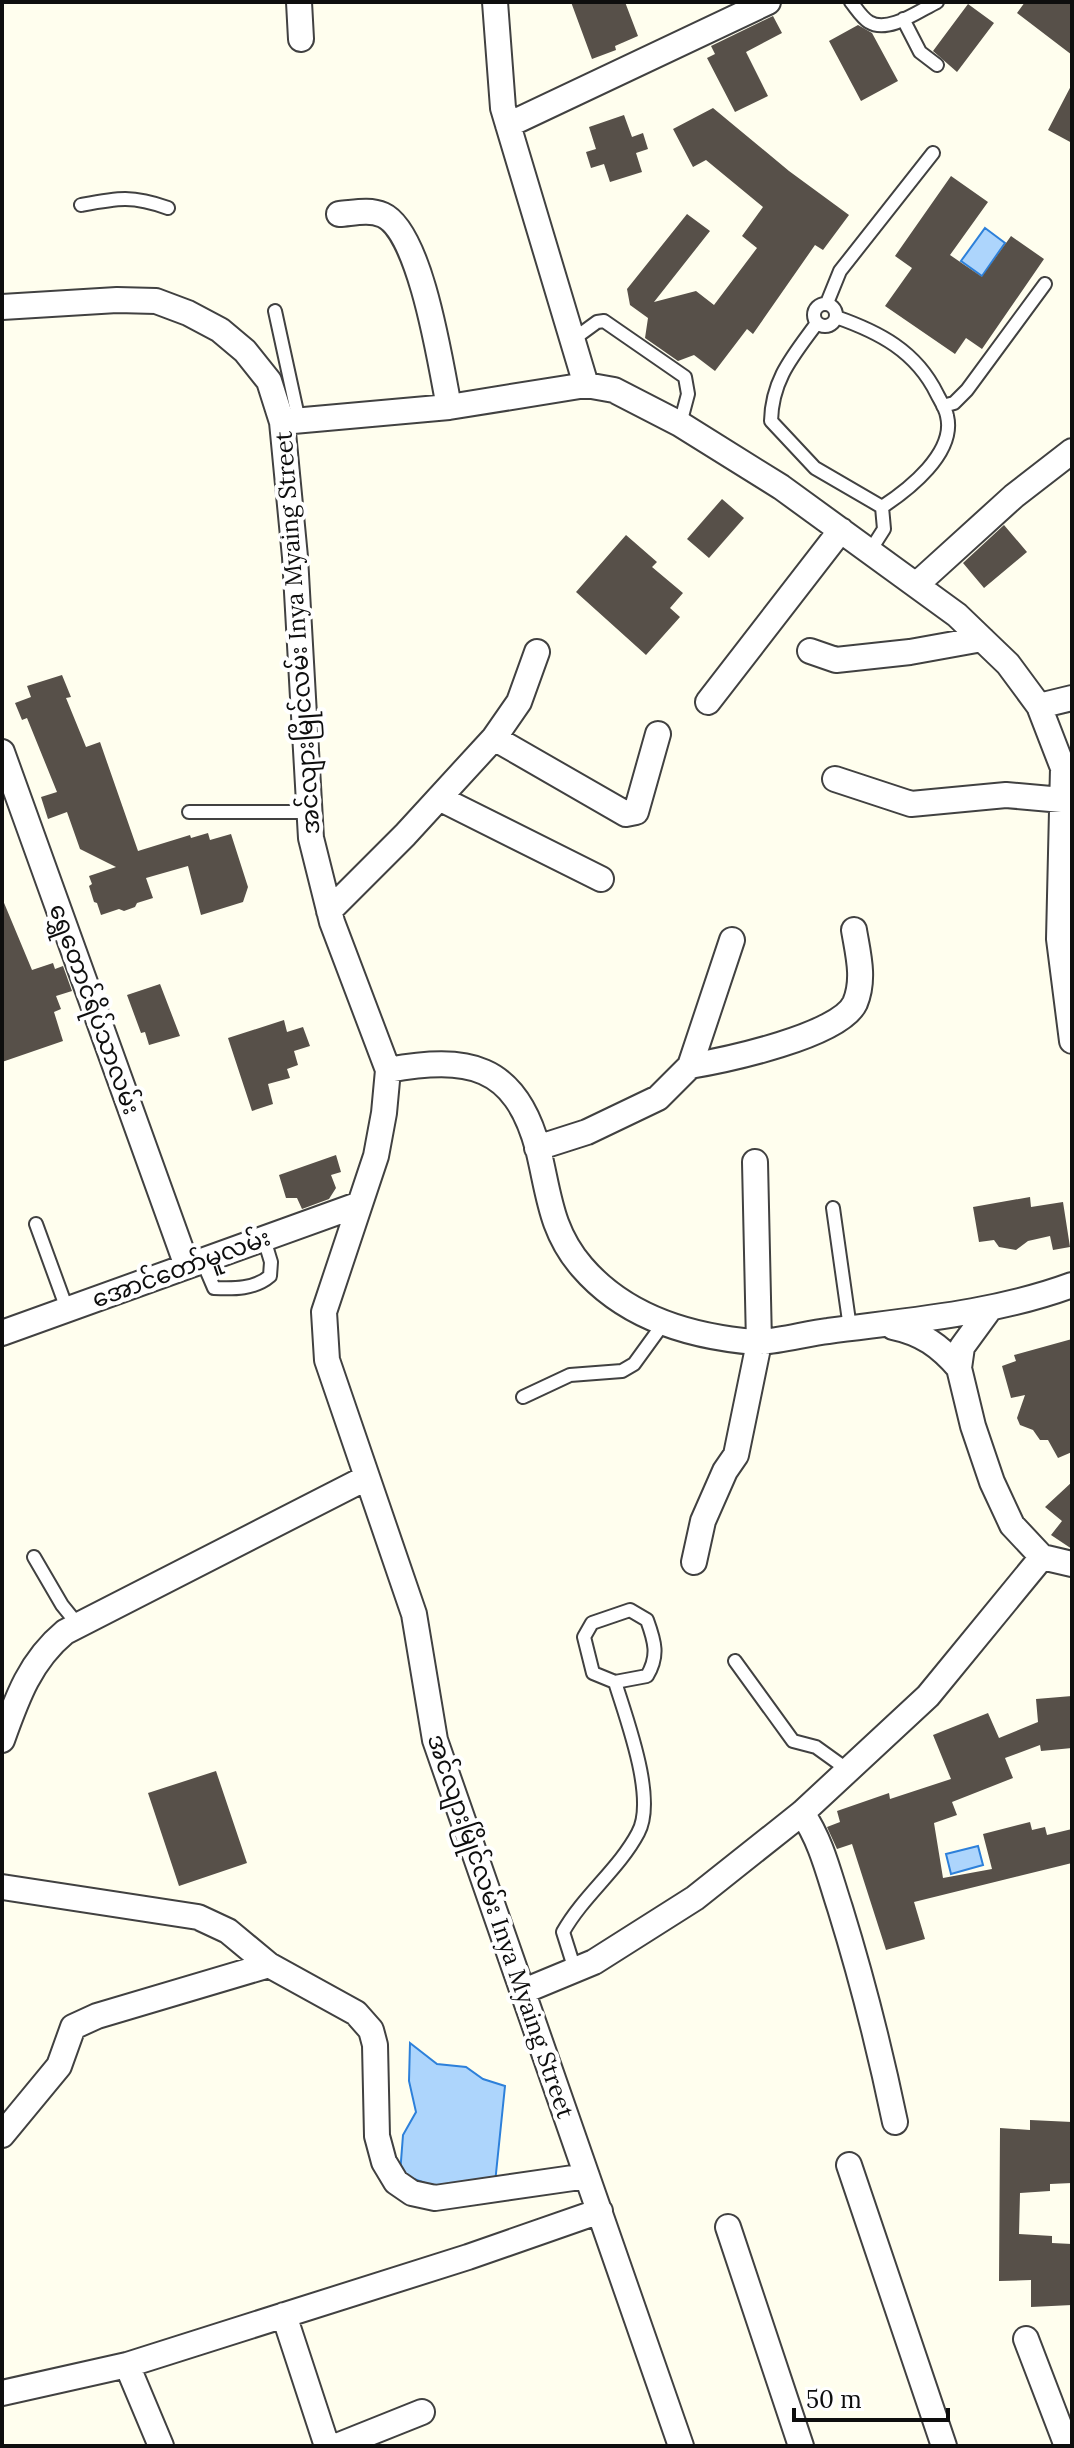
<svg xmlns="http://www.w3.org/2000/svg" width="1074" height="2448" font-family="Lora,'Noto Sans Myanmar',serif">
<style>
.water{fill:#add5fc;stroke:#2d80da;stroke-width:2}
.building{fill:#575049}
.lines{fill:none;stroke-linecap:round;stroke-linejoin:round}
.service-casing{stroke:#414141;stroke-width:16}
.minor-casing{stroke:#414141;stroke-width:28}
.service{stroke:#fff;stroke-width:12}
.minor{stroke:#fff;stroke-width:24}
.labels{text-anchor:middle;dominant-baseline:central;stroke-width:8;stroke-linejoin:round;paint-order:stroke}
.street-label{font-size:24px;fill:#0e0e0e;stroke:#fff}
</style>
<rect width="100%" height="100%" fill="#fffeee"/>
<path class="water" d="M 985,228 L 1005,243 L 982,276 L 961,261 Z
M 978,1846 L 983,1865 L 951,1874 L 946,1854 Z
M 410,2043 L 437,2064 L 466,2067 L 483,2079 L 505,2086 L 495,2183 L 442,2189 L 400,2174 L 403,2135 L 416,2112 L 409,2081 Z"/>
<path class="building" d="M 571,2 L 625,2 L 638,36 L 615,46 L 616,50 L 592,59 Z
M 1025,2 L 1072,2 L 1072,55 L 1017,13 Z
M 968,4 L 994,23 L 957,72 L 933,51 Z
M 773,16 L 782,33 L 746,52 L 768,96 L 735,112 L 707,58 L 715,54 L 711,46 Z
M 858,25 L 872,33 L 898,81 L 861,101 L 829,41 Z
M 1072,84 L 1072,143 L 1048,130 Z
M 713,108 L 789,171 L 849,215 L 823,250 L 815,245 L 753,334 L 747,329 L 715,371 L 694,355 L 678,361 L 645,338 L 648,318 L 630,305 L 627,289 L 687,214 L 710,231 L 654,302 L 696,291 L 714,305 L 757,248 L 742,236 L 763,207 L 706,160 L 693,167 L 673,129 Z
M 624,115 L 632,137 L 643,133 L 648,149 L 636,153 L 642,172 L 610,182 L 604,164 L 591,168 L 586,152 L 596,149 L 589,127 Z
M 951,176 L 988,202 L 950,255 L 982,277 L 1011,236 L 1044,259 L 982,349 L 966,338 L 955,354 L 885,306 L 912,268 L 895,256 Z
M 722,499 L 744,518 L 709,558 L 687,539 Z
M 1004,525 L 1027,552 L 984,588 L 963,563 Z
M 626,535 L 657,562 L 652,567 L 683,593 L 670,608 L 680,617 L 646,655 L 576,592 Z
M 62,675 L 71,697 L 66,698 L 86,747 L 100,742 L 138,851 L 190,835 L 191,838 L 208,833 L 210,840 L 231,834 L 248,887 L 243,902 L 201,915 L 188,866 L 146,878 L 153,898 L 137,903 L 135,907 L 124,911 L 119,909 L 101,915 L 97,903 L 94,902 L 89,886 L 92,884 L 89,876 L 116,867 L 80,849 L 67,812 L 48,819 L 41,797 L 57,792 L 27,718 L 22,720 L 15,703 L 31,697 L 27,686 Z
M 2,898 L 32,970 L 53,963 L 55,969 L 63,966 L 72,991 L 56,996 L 61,1009 L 54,1012 L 63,1041 L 2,1062 Z
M 160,984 L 180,1036 L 149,1045 L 145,1032 L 141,1033 L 127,995 Z
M 284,1020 L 287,1032 L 303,1027 L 310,1046 L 294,1051 L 298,1065 L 287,1069 L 290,1078 L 268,1084 L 273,1104 L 252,1111 L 228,1038 Z
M 336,1155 L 341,1172 L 331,1175 L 336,1188 L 329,1199 L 302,1209 L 297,1198 L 286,1198 L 279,1175 Z
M 1030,1197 L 1031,1207 L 1063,1202 L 1070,1247 L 1053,1250 L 1050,1236 L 1028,1241 L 1016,1250 L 999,1247 L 994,1240 L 979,1242 L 973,1207 Z
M 1072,1339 L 1072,1452 L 1058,1458 L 1048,1440 L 1040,1440 L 1033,1430 L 1020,1425 L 1017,1418 L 1025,1395 L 1011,1398 L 1002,1366 L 1016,1361 L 1014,1355 Z
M 1072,1482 L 1072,1549 L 1051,1535 L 1062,1521 L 1045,1507 Z
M 1072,1696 L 1072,1748 L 1041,1751 L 1040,1745 L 1005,1758 L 1013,1778 L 952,1802 L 957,1815 L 934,1823 L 943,1878 L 992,1869 L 983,1834 L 1030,1822 L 1032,1830 L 1045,1827 L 1047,1835 L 1072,1829 L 1072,1863 L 914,1902 L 925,1939 L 886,1950 L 852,1844 L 837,1849 L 827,1827 L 840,1822 L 837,1811 L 889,1793 L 890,1799 L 951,1779 L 933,1735 L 988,1713 L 999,1738 L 1038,1722 L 1036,1699 Z
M 216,1771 L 247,1863 L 179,1886 L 148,1793 Z
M 1030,2120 L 1072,2122 L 1072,2183 L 1050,2184 L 1050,2191 L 1020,2193 L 1019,2234 L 1052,2236 L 1052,2243 L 1072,2244 L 1072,2305 L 1031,2307 L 1031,2280 L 999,2281 L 1000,2128 L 1030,2130 Z"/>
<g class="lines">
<defs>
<path id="service" d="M 851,2 C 856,8 862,18 869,22 C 888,34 920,10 937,2
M 903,19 L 920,52 L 937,65
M 81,205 C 118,198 132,195 168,208
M 827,303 L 840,271 L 933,153
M814 315a11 11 0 1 1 22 0a11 11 0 1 1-22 0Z
M 275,311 L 299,421
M 836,317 C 879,332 916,351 937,394 C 940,400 946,409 947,416 C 956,453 908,490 882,507
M 817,323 C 793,356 772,379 771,421 L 815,468 L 882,507 L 884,529 L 870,551
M 571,341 L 597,322 L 604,321 L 685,377 L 688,394 L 680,424
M 943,406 L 954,403 L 967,390 L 1045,284
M 189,812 L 308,812
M 833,1208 L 850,1328
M 36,1224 L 67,1309
M 202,1260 L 214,1288 C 234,1289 255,1289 270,1276 L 271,1262 L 264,1239
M 523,1397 L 570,1375 L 622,1371 L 634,1364 L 663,1324
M 34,1557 L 62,1605 L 79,1626
M 630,1610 L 647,1620 C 655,1642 659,1656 647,1676 L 615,1682 L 593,1673 L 584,1637 L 592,1623 Z
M 735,1661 L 793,1741 L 816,1747 L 848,1770
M 575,1970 L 563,1932 C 583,1896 619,1869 638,1833 C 657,1799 626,1718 615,1682"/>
<path id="minor" d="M 299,2 L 301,39
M 495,2 L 503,108 L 586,385 L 614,390 L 680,424 L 781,487 L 957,615 L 1008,664 L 1039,706 L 1063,768 L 1059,939 L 1072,1041
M 508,125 L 768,2
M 339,214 C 354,213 369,209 383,215 C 421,232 441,366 449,407
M 2,307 L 117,300 L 156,301 L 188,313 L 220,330 L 245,351 L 269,381 L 282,422 L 295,557 L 311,838 L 332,922 L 388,1070 L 384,1113 L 376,1156 L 324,1312 L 327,1360 L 414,1614 L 435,1740 L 681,2446
M 282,422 L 449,407 L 586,385
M 916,585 L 1014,496 L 1072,451
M 810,651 L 836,660 L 910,652 L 982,639
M 708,702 L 841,530
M 1039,706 L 1072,698
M 494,738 L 626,814 L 636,812 L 658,734
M 2,752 L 187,1266
M 835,779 L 911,804 L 1006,795 L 1062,800
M 439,798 L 601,879
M 329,911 L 405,835 L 494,738 L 519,702 L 537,652
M 690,1066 C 725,1060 840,1036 855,1003 C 865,979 858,954 854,930
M 388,1070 C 467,1056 515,1063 538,1149 C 549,1193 550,1230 582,1267 C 625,1317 691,1337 756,1342 C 771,1343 809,1333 828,1331 C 911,1320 993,1314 1072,1285
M 537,1148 L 587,1132 L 658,1098 L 690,1066 L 732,940
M 989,1310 L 962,1347 L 959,1368 L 973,1426 L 992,1482 L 1012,1525 L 1042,1557 L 1072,1564
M 893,1327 C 922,1333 940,1346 959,1368
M 2,1333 L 360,1204
M 694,1562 L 703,1521 L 725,1471 L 736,1455 L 759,1343 L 755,1162
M 2,1740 C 17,1698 30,1661 65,1632 L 366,1478
M 802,1813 C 822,1842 829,1875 840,1908 C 862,1979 880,2050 895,2122
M 2,1887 L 198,1917 L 228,1931 L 269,1965 L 356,2013 L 371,2030 L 375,2045 L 377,2136 L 384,2162 L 396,2182 L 412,2193 L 435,2198 L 587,2176
M 524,1991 L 594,1962 L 695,1898 L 802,1813 L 928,1696 L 1042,1557
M 2,2135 L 59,2066 L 73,2027 L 97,2016 L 269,1965
M 849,2165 L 944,2446
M 728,2227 L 801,2446
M 284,2315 L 327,2446
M 1026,2339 L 1067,2446
M 127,2365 L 161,2446
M 2,2393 L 127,2365 L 468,2257 L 600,2211
M 337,2446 L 422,2412"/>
</defs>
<use href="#service" class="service-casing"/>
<use href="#minor" class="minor-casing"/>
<use href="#service" class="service"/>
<use href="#minor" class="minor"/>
</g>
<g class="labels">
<g class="street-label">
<text transform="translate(297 633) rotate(-94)">အင်လျားမြိုင်လမ်း Inya Myaing Street</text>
<text transform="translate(95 1009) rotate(70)">ရွှေတောင်ရိပ်သာလမ်း</text>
<text transform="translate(181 1268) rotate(-20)">အောင်တော်မူလမ်း</text>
<text transform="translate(501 1926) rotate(71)">အင်လျားမြိုင်လမ်း Inya Myaing Street</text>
</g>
</g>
<rect width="1074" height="2448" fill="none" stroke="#0e0e0e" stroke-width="8"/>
<path d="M794 2408v12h154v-12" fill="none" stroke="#0e0e0e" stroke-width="4"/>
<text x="806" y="2408" font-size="24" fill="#0e0e0e" stroke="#ffffff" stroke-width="6" paint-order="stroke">50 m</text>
</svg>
